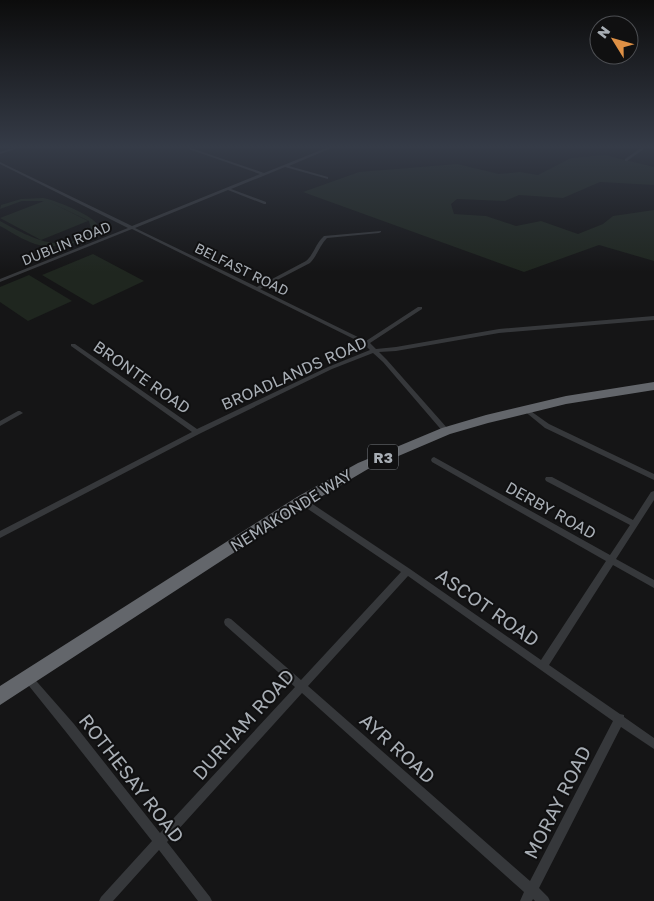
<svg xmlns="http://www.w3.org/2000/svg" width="654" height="901" font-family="'Golos Text',sans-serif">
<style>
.green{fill:#1f261f}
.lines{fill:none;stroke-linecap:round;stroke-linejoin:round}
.street{fill:#36383b;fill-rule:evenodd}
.highway{fill:#63666b;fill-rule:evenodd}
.labels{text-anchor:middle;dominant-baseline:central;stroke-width:4;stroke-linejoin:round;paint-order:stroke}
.far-street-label{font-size:14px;fill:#a8aeb5;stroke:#101011}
.shield{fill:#101011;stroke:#7a7f84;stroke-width:1}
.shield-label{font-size:15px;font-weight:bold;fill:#a8aeb5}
.street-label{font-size:16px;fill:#a8aeb5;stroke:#101011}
.near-street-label{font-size:19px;fill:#a8aeb5;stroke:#101011}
</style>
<rect width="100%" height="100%" fill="#151516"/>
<path class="green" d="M 605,155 L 654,167 L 654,185 L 600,182 L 563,198 L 519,195 L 505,201 L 457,199 L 451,204 L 454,214 L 486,216 L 516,226 L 541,221 L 578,234 L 603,224 L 613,216 L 654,210 L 654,261 L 599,245 L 524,272 L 303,192 L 359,172 L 457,164 L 499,174 L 520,172 L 538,175 L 571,158 Z
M 43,198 C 55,200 90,214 97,224 L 96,229 C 84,245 53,249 35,244 C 23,240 11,232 0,226 L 0,221 C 26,235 66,259 91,229 L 89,221 L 48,201 L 88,221 L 41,240 L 0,218 L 44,201 L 22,201 L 0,209 L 1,205 L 21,199 Z
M 93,254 L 144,281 L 93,305 L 42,275 Z
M 29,275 L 72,301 L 28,321 L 0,302 L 0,287 Z"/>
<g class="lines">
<path class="street" d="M 19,146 L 24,146 L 0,154 L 0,152 Z
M 180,146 L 185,146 L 264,173 L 331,146 L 336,146 L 289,166 L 328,177 L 328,179 L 285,167 L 231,189 L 266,202 L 266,204 L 264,204 L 228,190 L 135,228 L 257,287 L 306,261 C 314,254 316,243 324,236 L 381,231 L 381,232 L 379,233 L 327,238 C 320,245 317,256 310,263 L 260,289 L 366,341 L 418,307 L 422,307 L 422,309 L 370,343 L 376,349 L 396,347 L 499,329 L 654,316 L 654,320 L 499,333 L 396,351 L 379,352 L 387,360 L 448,429 L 449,431 L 446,433 L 444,433 L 383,362 L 373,353 L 332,369 L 199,434 L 0,538 L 0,531 L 192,432 L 71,346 L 71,344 L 75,344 L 197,429 L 328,367 L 370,350 L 364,344 L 132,229 L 0,282 L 0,279 L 128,228 L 0,164 L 0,162 L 132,226 L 260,174 Z
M 644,146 L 648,146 L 627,161 L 625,161 L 625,159 Z
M 525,407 L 549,424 L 654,474 L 654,480 L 545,428 L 523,410 L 522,409 Z
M 18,411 L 20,411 L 23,413 L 0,426 L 0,421 Z
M 434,457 L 610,555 L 630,525 L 546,481 L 545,479 L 546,477 L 552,477 L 633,520 L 651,492 L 654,491 L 654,500 L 616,559 L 654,580 L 654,588 L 613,565 L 549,665 L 620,714 L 624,715 L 624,717 L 654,738 L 654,749 L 621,727 L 539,888 L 548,897 L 550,901 L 535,901 L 533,899 L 532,901 L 520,901 L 524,892 L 302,693 L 167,842 L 210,897 L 212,901 L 198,901 L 159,850 L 113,901 L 99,901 L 101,897 L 152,841 L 66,732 L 25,681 L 23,678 L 25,675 L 28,673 L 31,675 L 74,724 L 160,833 L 295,687 L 225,625 L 224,622 L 225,619 L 228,618 L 231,619 L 301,680 L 401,572 L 299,503 L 298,501 L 299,499 L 305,499 L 410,569 L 541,660 L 606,561 L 432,462 L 431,460 L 432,458 ZM 408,576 L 613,721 L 530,881 L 308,686 Z"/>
<path class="highway" d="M 654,382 L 654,390 L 566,404 L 488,423 L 450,434 L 368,469 L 307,505 L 0,705 L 0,686 L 297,497 L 358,463 L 442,428 L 486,415 L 566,396 Z"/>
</g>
<linearGradient id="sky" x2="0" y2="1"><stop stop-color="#0c0c0c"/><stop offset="0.54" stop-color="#353b47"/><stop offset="1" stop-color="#353b47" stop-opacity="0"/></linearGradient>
<rect width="654" height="272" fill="url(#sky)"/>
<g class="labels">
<g class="far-street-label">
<text transform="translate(66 243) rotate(-22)">DUBLIN ROAD</text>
<text transform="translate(242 269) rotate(26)">BELFAST ROAD</text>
</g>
<rect class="shield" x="368" y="444.5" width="30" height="25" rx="4"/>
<g class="shield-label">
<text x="383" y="457">R3</text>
</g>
<g class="street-label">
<text transform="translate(294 373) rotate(-24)">BROADLANDS ROAD</text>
<text transform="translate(142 377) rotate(35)">BRONTE ROAD</text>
<text transform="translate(291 510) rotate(-32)">NEMAKONDE WAY</text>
<text transform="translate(551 510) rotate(29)">DERBY ROAD</text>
</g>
<g class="near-street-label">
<text transform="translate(488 607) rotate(35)">ASCOT ROAD</text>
<text transform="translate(243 724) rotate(-48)">DURHAM ROAD</text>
<text transform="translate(398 748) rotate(42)">AYR ROAD</text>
<text transform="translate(132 778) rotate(52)">ROTHESAY ROAD</text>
<text transform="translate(557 802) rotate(-63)">MORAY ROAD</text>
</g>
</g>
<g transform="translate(614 40) rotate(307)"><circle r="24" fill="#101011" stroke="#4d4f53"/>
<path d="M0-4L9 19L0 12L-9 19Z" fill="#de9045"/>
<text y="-8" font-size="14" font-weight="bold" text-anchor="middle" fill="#a8aeb5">N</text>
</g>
</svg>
